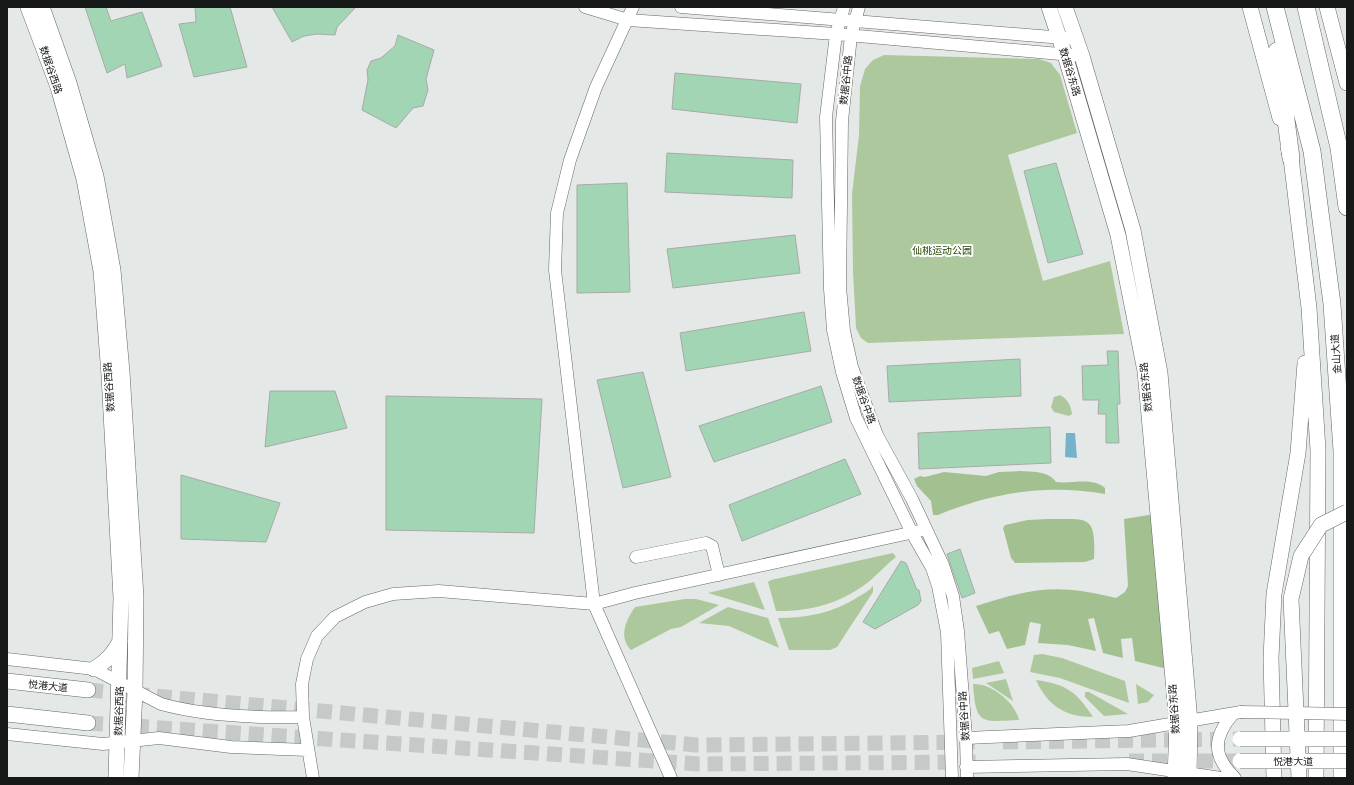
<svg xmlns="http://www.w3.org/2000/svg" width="1354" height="785" font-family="Montserrat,'Noto Sans SC',sans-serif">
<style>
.green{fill:#aec89d}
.forest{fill:#a3c091}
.water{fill:#74b3c9}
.building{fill:#a2d5b3;stroke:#a8aaa8}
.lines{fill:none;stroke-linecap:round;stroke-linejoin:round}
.major-tunnel{stroke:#c5c9c8;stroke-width:15;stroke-dasharray:15 8;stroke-linecap:butt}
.minor-casing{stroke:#646766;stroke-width:13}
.major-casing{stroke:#646766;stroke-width:16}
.highway-casing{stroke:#646766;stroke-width:18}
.minor{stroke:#fff;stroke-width:12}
.major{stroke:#fff;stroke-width:15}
.highway{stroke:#fff;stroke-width:17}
.minor-bridge-casing{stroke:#646766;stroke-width:13;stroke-linecap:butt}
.major-bridge-casing{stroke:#646766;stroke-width:16;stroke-linecap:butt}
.minor-bridge{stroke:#fff;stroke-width:12}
.major-bridge{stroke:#fff;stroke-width:15}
.labels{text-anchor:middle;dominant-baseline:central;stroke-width:4;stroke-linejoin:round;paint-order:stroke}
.street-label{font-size:10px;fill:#171818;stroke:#fff}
.park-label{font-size:10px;fill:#244600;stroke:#fff}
</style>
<rect width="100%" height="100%" fill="#e4e8e7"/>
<path class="green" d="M 884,55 L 1039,59 L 1051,63 L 1060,75 L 1077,133 L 1008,155 L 1043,281 L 1110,261 L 1124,334 L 868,343 L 861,338 L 856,328 L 853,272 L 852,194 L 859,135 L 860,86 L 865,69 L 873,60 Z
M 1060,395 C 1068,399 1071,406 1072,414 L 1069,416 L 1054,412 L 1051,407 L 1054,397 Z
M 893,553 L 896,557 C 888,563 881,571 873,578 C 846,602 811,612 776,611 L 768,582 L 771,580 Z
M 754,582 L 765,610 L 708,593 Z
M 873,586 L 873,592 L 837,647 L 830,650 L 789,650 L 778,618 C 807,618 833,613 858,597 C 863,594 869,591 873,586 Z
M 685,599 L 696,599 L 719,605 L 681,627 L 671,629 L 631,650 C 618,637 626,620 635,607 Z
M 728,607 L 768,618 L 779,648 L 729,626 L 699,623 Z
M 1042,654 L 1062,658 L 1125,681 L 1129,703 L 1060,678 L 1030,672 L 1034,655 Z
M 999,661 L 1004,673 L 973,679 L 972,668 Z
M 1006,679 L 1013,701 L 986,683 Z
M 1036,680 C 1066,684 1077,692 1093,717 C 1065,717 1047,705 1036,680 Z
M 973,684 C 991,683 1015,702 1019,720 C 980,722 976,725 973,684 Z
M 1136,684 L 1154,695 L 1148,702 L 1138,704 Z
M 1085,692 L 1089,692 L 1128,714 L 1104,716 L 1085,697 Z"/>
<path class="forest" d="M 1021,471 C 1033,472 1049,471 1056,482 C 1072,484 1092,477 1105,488 L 1105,494 C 1045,484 994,492 938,515 L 933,515 L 931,501 L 917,486 L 914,479 L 920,476 L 925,477 L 944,472 L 986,476 L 999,472 Z
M 1155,514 L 1167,669 L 1135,661 L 1132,638 L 1121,639 L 1123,658 L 1103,653 L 1094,618 L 1088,619 L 1096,651 L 1068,645 L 1038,643 L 1041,624 L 1030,622 L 1025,645 L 1007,649 L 999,631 L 989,634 L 976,606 C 1032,588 1058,583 1116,598 L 1125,592 L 1128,586 L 1124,519 Z
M 1048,519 C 1088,520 1096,513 1094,559 L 1085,562 L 1015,563 L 1011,558 L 1003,528 L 1005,525 L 1028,520 Z"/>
<path class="water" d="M 1066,433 L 1075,433 L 1077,458 L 1065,457 Z"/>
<path class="building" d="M 85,7 L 106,7 L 111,21 L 142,12 L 162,66 L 127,78 L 125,64 L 107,73 Z
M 195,7 L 230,7 L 247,67 L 194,77 L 179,24 L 196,22 Z
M 272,7 L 356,7 L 337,27 L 335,35 L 317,34 L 304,36 L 292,42 Z
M 398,35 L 434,50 L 426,79 L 428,90 L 423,106 L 413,108 L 396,128 L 362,110 L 368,80 L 367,70 L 371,61 L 381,58 L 395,46 Z
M 675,73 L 801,84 L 797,123 L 672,109 Z
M 667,153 L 793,160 L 792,198 L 665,192 Z
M 1056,163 L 1083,254 L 1048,263 L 1024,171 Z
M 627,183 L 630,292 L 577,293 L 577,185 Z
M 795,235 L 800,273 L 673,288 L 667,249 Z
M 804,312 L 811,351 L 686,371 L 680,333 Z
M 1107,351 L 1118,351 L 1120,404 L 1117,404 L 1119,443 L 1106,443 L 1106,414 L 1098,414 L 1099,400 L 1083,400 L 1082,366 L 1108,365 Z
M 1020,359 L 1021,396 L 889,402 L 887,366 Z
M 643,372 L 671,477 L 623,488 L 597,380 Z
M 821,386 L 832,422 L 714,462 L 699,426 Z
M 270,391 L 335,391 L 347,428 L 265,447 Z
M 386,396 L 542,399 L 534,533 L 386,530 Z
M 1050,427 L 1051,463 L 919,469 L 918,433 Z
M 845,459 L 861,494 L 742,541 L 729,505 Z
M 181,475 L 280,503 L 266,542 L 181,539 Z
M 960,549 L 975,593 L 962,598 L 947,554 Z
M 901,561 L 906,563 L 917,590 L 919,590 L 921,601 L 918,605 L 875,629 L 863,622 Z"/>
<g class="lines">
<path class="major-tunnel" d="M 88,690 L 697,745 L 979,742
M 88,723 L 699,764 L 981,762
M 1003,742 L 1240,739
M 1129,761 L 1240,761"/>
<defs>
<path id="minor" d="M 585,7 L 628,20 L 836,34 L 1082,56
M 633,7 L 596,87 L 570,160 L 557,213 L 555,270 L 594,604 L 671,778
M 681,7 L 1076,39
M 844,7 L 836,34 L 826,117 L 830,289 L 833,330 L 842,372 L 856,418 L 912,533 L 932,568 L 938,586 L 947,632 L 952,778
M 859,7 L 851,36 L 842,121 L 840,287 L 844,331 L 852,367 L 877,435 L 912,499 L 943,565 L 953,596 L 958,631 L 966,738 L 967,778
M 636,557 L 706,543 L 712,546 L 719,575
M 7,659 L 94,669 L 161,704 C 205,716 257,718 303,717
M 1233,714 C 1213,737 1212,756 1235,778
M 7,734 L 103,744 L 159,738 L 231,747 L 308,750
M 966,738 L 1129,731 L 1241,712
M 966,767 L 1127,764 L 1221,778
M 313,778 L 303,717 L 302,684 L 307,659 L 317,636 L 335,617 L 365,602 L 393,594 L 439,591 L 594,604 L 635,593 L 919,531"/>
<path id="major" d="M 28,7 L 58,87 L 84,179 L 101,271 L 109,375 L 121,598 L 116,778
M 42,7 L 69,83 L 96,176 L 113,270 L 122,372 L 136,597 L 135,690 L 131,778
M 1049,7 L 1065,55 L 1118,235 L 1145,371 L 1177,724 L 1175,778
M 1065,7 L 1082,56 L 1133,230 L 1160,373 L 1190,722 L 1189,778
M 1250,7 L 1280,118
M 1327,7 L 1347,83
M 1288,147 L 1291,158 L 1309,308 L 1318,450 L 1316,778
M 94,669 C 107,661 113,654 120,641
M 7,681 L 88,690
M 7,714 L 88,723
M 1274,778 L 1271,658 L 1274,594 L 1298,453 L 1305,363"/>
<path id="highway" d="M 1275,7 L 1312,151 L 1332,304 L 1342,451 L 1342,778
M 1306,7 L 1339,148 L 1347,207
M 1277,51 L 1291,158"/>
</defs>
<use href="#minor" class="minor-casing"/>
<use href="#major" class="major-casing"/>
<use href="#highway" class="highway-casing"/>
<use href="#minor" class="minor"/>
<use href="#major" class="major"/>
<use href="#highway" class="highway"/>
<defs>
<path id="minor-bridge" d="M 1241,712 L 1347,714"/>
<path id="major-bridge" d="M 1240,739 L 1347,739
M 1240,761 L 1347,761
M 1299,778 L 1291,599 L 1301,556 L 1321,525 L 1347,512"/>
</defs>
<use href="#minor-bridge" class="minor-bridge-casing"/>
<use href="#major-bridge" class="major-bridge-casing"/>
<use href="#minor-bridge" class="minor-bridge"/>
<use href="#major-bridge" class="major-bridge"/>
</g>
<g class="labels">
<g class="street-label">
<text transform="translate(51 70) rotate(71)">数据谷西路</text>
<text transform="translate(1070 72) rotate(73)">数据谷东路</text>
<text transform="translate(846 80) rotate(-84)">数据谷中路</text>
<text transform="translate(1336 354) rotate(-94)">金山大道</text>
<text transform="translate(109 387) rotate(-94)">数据谷西路</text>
<text transform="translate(1146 387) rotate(-96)">数据谷东路</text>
<text transform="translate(864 400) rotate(70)">数据谷中路</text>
<text transform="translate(48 686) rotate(6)">悦港大道</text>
<text transform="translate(1174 709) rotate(-94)">数据谷东路</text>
<text transform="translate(119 711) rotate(-88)">数据谷西路</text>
<text transform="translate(964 716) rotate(-94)">数据谷中路</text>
<text x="1293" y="761">悦港大道</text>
</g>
<g class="park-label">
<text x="942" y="250">仙桃运动公园</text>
</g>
</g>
<rect width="1354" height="785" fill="none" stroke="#171818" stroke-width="16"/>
</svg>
